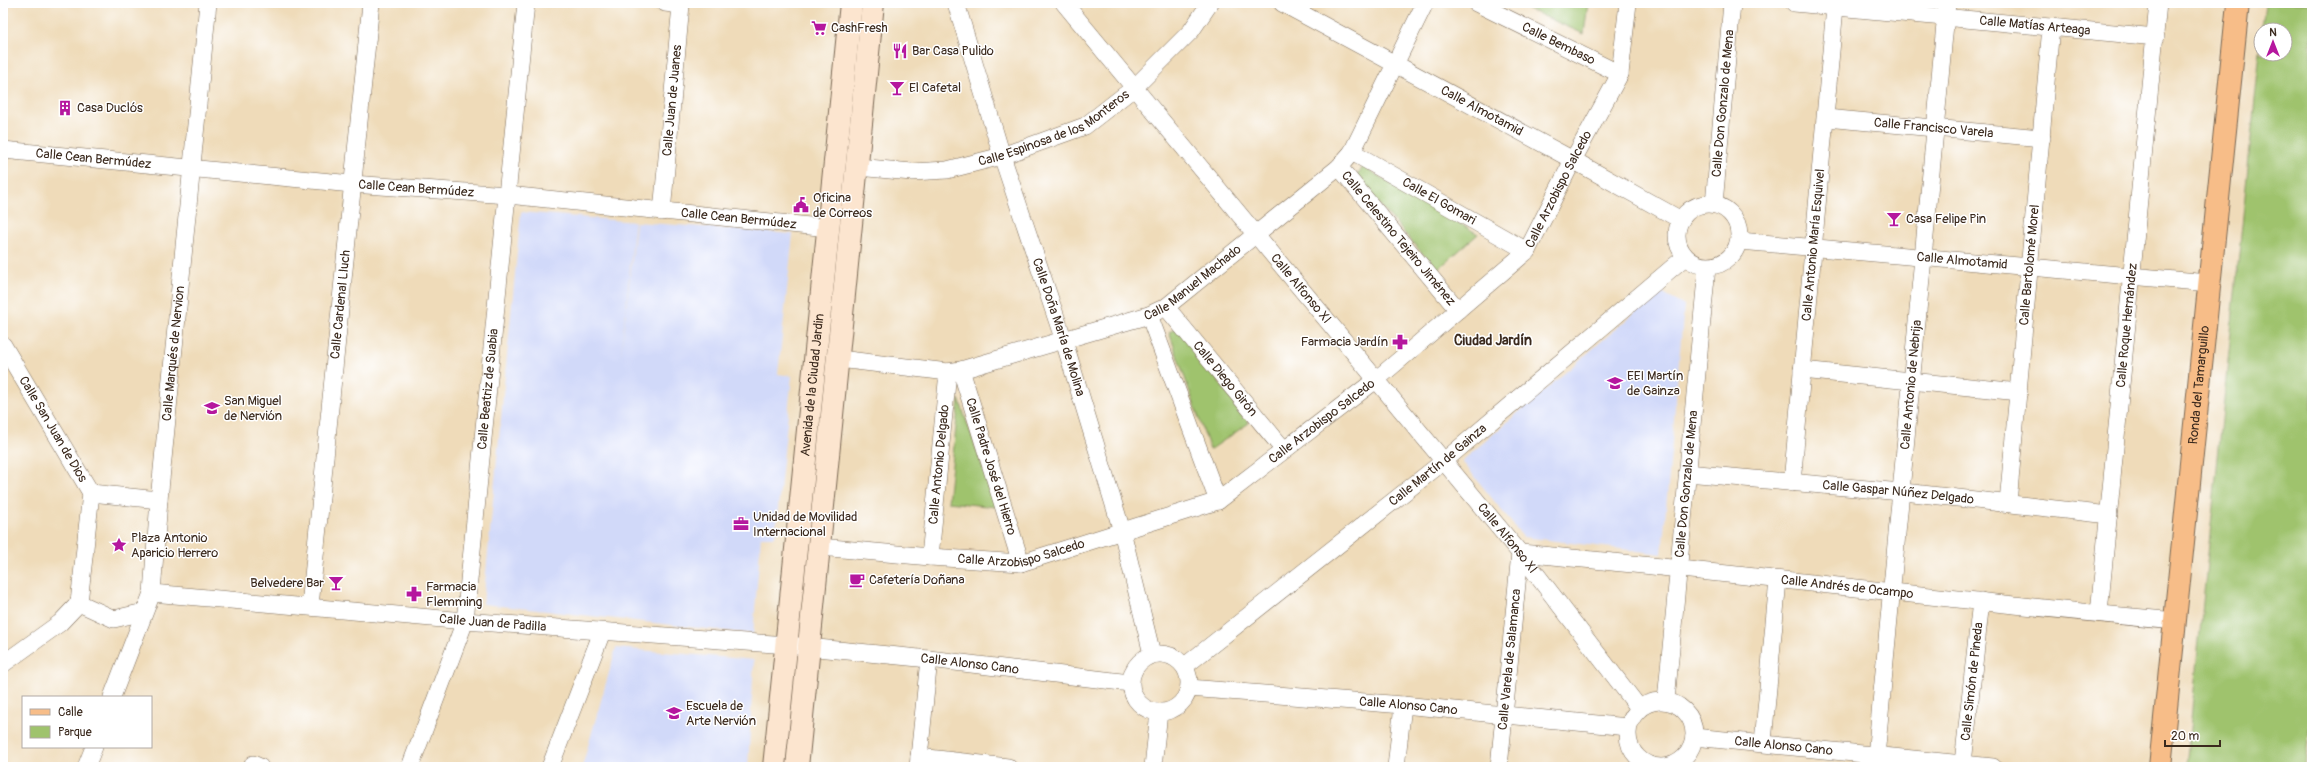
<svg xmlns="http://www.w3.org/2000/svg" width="2315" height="770" font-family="Pangolin,sans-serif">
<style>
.built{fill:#d1d9f9}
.green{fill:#9fc36d;stroke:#6d7646}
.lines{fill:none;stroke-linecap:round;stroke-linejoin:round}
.street-casing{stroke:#7a6854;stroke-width:18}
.secondary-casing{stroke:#7a6854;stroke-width:24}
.primary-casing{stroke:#7a6854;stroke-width:24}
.street{stroke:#fff;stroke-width:17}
.secondary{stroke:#fce5cf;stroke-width:22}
.primary{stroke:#f7bd88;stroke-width:22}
.labels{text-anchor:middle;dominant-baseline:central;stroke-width:3;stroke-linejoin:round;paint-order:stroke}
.street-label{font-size:13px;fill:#3b2a1e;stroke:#fff}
.poi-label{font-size:13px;fill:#3b2a1e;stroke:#fff;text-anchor:start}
.neighbourhood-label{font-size:14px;font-weight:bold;fill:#3b2a1e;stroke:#fff}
</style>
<rect width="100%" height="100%" fill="#fff"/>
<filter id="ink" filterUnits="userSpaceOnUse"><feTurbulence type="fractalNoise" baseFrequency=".025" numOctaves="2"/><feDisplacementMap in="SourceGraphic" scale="8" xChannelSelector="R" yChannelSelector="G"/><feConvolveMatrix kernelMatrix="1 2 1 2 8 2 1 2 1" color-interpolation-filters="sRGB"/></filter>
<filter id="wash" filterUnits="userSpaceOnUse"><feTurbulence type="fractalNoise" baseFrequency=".012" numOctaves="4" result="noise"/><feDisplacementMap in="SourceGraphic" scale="16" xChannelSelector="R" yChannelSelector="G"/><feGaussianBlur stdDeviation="0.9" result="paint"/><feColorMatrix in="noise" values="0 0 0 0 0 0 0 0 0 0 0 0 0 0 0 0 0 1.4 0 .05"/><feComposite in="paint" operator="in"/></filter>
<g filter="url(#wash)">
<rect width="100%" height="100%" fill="#efdbb9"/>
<path class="built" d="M 521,212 L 635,222 L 620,363 L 636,222 L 793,234 L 778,374 L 792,376 L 775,537 L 761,537 L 753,634 L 483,604 Z
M 1660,291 L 1684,305 L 1662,554 L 1523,537 L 1462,461 Z
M 616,648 L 754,660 L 748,767 L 582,767 Z"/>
<path class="green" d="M 1514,3 L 1588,3 L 1584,34 Z
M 2265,3 L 2312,3 L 2312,704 L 2305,767 L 2186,767 L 2261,41 L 2261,54 L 2285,54 L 2285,30 L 2262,30 Z
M 1363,167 L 1478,234 L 1437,270 L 1355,177 Z
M 1179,327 L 1249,423 L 1210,450 L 1169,332 Z
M 959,399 L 996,507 L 948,502 Z"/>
</g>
<g filter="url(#ink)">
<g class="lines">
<defs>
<g id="street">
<path id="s1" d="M 956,3 L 1002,156 L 1064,341 L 1122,531 L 1152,654"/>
<path id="s2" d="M 1064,3 L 1520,553 L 1639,708"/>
<path id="s3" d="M 1282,3 L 1573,160 L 1681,220"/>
<path id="s4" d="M 1476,3 L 1620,74"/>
<path id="s5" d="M 1794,3 L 2156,37"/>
<path id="s6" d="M 1826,118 L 2042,138"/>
<path id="s7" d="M 3,150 L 352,184 L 508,195 L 829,228"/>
<path id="s8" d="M 1352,152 L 1527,251"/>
<path id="s9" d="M 857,167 L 912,172 L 947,170 L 1002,156 L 1085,126 L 1135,87 L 1191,31 L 1210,3"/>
<path id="s10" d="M 1339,167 L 1458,310"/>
<circle cx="1708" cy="235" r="31"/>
<path id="s11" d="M 1714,204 L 1732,3"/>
<path id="s12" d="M 662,212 L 681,5 L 665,3"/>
<path id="s13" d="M 1740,241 L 2209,283"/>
<path id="s14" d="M 1166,307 L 1284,450"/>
<path d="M 1149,315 L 1218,501"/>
<path id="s15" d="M 3,345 L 91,493"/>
<path id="s16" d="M 839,359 L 948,372 L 961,370 L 1149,315 L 1166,307 L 1339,167 L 1352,152 L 1425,3"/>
<path id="s17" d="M 961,370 L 1021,563"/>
<path d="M 1802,370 L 2019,392"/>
<path id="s18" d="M 1687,473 L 1913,493 L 2109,515"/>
<path id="s19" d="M 1792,483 L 1835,7"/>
<path d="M 91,493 L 159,500"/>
<path id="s20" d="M 2008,503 L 2051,27"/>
<path id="s21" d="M 820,547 L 930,557 L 1021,563 L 1218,501 L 1377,379 L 1527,251 L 1573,160 L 1620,74 L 1628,3"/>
<path id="s22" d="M 930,557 L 948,372"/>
<path id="s23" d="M 152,593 L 465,621 L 787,645 L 929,659 L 1130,683"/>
<path d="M 79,603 L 91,493"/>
<path d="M 79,603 L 114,619 L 144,612"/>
<path id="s24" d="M 310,606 L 371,3"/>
<path id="s25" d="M 2099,613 L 2158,3"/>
<circle cx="1160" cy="683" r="29"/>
<path d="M 3,664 L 60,623 L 79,603"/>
<path id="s26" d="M 1185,666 L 1444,461 L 1685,257"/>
<path id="s27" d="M 1189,688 L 1403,705 L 1628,727"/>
<path id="s28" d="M 112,697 L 152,593 L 159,500 L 208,3"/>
<circle cx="1661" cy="734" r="33"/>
<path id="s29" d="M 1666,701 L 1707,267"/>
<path id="s30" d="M 1694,737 L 1993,767"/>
<path d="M 1763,742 L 1778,580"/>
<path d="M 919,757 L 1008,767"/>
<path id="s31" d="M 1963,763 L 1981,601"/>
<path d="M 86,767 L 94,747"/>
<path d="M 252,767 L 253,764 L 260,767"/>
<path id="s32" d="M 410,767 L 465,621 L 526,3"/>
<path d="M 550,767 L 602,632"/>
<path d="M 918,767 L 929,659"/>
<path d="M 1153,767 L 1159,712"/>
<path d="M 1396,767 L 1403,705"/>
<path id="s33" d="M 1499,767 L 1520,553 C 1738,573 1956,601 2175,621"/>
<path id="s34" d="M 1875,767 L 1947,3"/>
</g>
<g id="secondary">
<path id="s35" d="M 774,767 L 851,3"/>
<path d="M 797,767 L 873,3"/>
</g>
<g id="primary">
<path id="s36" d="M 2160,767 L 2238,3"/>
</g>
</defs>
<use href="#street" class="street-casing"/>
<use href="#secondary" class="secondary-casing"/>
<use href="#primary" class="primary-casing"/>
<use href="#street" class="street"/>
<use href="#secondary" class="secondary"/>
<use href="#primary" class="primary"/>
</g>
</g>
<defs>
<symbol id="supermarket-bare" viewBox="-9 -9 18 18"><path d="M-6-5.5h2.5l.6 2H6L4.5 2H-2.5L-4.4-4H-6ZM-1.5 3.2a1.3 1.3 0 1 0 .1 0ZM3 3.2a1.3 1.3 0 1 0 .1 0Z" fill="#b5179e" stroke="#fff" stroke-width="2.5" paint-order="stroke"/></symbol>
<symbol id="restaurant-bare" viewBox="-9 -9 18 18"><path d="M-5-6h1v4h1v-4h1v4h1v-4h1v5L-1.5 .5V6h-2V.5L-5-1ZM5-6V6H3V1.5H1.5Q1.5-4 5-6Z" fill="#b5179e" stroke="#fff" stroke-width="2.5" paint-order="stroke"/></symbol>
<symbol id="bar-bare" viewBox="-9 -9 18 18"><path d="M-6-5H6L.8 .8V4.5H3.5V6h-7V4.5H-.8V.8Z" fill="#b5179e" stroke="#fff" stroke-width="2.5" paint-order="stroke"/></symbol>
<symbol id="building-bare" viewBox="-9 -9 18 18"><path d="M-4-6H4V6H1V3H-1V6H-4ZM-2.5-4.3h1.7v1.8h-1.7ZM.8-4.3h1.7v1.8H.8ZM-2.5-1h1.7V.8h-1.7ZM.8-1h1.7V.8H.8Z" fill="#b5179e" stroke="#fff" stroke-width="2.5" paint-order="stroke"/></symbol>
<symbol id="civic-bare" viewBox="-9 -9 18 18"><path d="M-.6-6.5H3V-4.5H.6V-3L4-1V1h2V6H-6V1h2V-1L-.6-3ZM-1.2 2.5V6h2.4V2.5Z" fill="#b5179e" stroke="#fff" stroke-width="2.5" paint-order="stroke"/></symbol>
<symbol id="pharmacy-bare" viewBox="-9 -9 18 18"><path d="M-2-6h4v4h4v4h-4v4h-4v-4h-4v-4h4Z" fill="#b5179e" stroke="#fff" stroke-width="2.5" paint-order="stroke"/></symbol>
<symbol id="school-bare" viewBox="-9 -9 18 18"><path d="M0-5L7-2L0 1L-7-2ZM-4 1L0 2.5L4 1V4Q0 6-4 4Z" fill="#b5179e" stroke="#fff" stroke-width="2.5" paint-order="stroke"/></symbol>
<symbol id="office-bare" viewBox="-9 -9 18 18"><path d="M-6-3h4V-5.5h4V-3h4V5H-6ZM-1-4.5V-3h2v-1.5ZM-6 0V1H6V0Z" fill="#b5179e" stroke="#fff" stroke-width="2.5" paint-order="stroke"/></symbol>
<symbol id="sight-bare" viewBox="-9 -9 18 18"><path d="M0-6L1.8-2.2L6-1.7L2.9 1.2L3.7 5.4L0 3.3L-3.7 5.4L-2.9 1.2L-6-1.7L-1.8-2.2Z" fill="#b5179e" stroke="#fff" stroke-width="2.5" paint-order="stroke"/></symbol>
<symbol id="cafe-bare" viewBox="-9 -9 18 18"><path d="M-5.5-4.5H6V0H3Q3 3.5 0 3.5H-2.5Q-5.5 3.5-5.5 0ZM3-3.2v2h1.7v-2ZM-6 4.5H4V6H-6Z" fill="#b5179e" stroke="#fff" stroke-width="2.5" paint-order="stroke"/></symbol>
<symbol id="university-bare" viewBox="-9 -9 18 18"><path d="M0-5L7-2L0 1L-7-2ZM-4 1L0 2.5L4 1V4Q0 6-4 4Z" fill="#b5179e" stroke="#fff" stroke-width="2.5" paint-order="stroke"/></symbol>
</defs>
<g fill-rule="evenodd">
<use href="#supermarket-bare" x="808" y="17" width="22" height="22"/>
<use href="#restaurant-bare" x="889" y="40" width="22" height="22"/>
<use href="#bar-bare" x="886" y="77" width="22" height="22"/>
<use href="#building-bare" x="54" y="97" width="22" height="22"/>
<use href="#civic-bare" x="790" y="194" width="22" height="22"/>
<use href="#bar-bare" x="1883" y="208" width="22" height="22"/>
<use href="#pharmacy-bare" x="1389" y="331" width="22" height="22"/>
<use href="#school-bare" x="1604" y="372" width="22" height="22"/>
<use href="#school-bare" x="201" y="397" width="22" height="22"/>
<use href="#office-bare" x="730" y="513" width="22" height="22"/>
<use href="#sight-bare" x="108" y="534" width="22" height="22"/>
<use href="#cafe-bare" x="846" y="569" width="22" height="22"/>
<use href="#bar-bare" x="325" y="572" width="22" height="22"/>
<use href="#pharmacy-bare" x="403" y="583" width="22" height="22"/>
<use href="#university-bare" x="663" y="702" width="22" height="22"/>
</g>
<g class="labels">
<g class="street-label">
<text stroke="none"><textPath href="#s5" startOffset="242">Calle Matías Arteaga</textPath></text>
<text stroke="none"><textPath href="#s4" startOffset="92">Calle Bembaso</textPath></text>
<text stroke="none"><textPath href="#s12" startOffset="112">Calle Juan de Juanes</textPath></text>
<text stroke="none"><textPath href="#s11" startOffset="101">Calle Don Gonzalo de Mena</textPath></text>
<text stroke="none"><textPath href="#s3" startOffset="227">Calle Almotamid</textPath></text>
<text stroke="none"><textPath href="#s9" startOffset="206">Calle Espinosa de los Monteros</textPath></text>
<text stroke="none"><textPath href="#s6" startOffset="108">Calle Francisco Varela</textPath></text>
<text stroke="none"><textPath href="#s7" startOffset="91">Calle Cean Bermúdez</textPath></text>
<text stroke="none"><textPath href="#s7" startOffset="415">Calle Cean Bermúdez</textPath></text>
<text stroke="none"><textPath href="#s21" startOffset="875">Calle Arzobispo Salcedo</textPath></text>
<text stroke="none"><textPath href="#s8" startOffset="100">Calle El Gomari</textPath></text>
<text stroke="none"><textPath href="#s7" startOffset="739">Calle Cean Bermúdez</textPath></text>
<text stroke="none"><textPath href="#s10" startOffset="93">Calle Celestino Tejeiro Jiménez</textPath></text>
<text stroke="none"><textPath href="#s19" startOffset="239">Calle Antonio María Esquivel</textPath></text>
<text stroke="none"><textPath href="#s13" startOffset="223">Calle Almotamid</textPath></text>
<text stroke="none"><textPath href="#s20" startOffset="239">Calle Bartolomé Morel</textPath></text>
<text stroke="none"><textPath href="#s16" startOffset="373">Calle Manuel Machado</textPath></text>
<text stroke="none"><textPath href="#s2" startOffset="371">Calle Alfonso XI</textPath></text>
<text stroke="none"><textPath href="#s24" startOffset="303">Calle Cardenal Lluch</textPath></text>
<text stroke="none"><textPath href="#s25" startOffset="289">Calle Roque Hernández</textPath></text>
<text stroke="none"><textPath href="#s1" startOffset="340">Calle Doña María de Molina</textPath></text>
<text stroke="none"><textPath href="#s28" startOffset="352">Calle Marqués de Nervion</textPath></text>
<text stroke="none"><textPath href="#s14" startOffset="93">Calle Diego Girón</textPath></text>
<text stroke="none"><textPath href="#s35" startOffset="384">Avenida de la Ciudad Jardin</textPath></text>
<text stroke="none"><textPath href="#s34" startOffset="384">Calle Antonio de Nebrija</textPath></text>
<text stroke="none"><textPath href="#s36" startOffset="384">Ronda del Tamarguillo</textPath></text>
<text stroke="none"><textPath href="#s32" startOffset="389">Calle Beatriz de Suabia</textPath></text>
<text stroke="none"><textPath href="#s21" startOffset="539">Calle Arzobispo Salcedo</textPath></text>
<text stroke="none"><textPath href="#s15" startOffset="98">Calle San Juan de Dios</textPath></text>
<text stroke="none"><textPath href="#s22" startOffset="93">Calle Antonio Delgado</textPath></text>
<text stroke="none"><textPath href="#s26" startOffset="323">Calle Martín de Gainza</textPath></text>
<text stroke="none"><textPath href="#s17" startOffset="101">Calle Padre José del Hierro</textPath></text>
<text stroke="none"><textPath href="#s29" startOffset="218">Calle Don Gonzalo de Mena</textPath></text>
<text stroke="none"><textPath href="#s18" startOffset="212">Calle Gaspar Núñez Delgado</textPath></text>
<text stroke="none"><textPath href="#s2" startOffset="695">Calle Alfonso XI</textPath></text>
<text stroke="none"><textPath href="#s21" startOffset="203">Calle Arzobispo Salcedo</textPath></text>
<text stroke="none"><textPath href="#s33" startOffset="544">Calle Andrés de Ocampo</textPath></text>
<text stroke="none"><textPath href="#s23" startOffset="342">Calle Juan de Padilla</textPath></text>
<text stroke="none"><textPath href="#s33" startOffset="108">Calle Varela de Salamanca</textPath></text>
<text stroke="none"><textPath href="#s23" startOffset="821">Calle Alonso Cano</textPath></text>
<text stroke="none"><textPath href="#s31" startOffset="82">Calle Simón de Pineda</textPath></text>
<text stroke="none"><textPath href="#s27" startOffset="220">Calle Alonso Cano</textPath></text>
<text stroke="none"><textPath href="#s30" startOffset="90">Calle Alonso Cano</textPath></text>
</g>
<g class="poi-label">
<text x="831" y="28">CashFresh</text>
<text x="912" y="51">Bar Casa Pulido</text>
<text x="909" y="88">El Cafetal</text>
<text x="77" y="108">Casa Duclós</text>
<text x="813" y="198">Oficina<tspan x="813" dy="15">de Correos</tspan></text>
<text x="1906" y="219">Casa Felipe Pin</text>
<text x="1388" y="342" text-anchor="end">Farmacia Jardín</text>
<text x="1627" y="376">EEI Martín<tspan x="1627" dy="15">de Gainza</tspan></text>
<text x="224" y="401">San Miguel<tspan x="224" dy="15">de Nervión</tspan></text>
<text x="753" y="517">Unidad de Movilidad<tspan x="753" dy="15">Internacional</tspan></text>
<text x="131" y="538">Plaza Antonio<tspan x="131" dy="15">Aparicio Herrero</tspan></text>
<text x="869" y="580">Cafetería Doñana</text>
<text x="324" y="583" text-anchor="end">Belvedere Bar</text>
<text x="426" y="587">Farmacia<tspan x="426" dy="15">Flemming</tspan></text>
<text x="686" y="706">Escuela de<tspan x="686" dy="15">Arte Nervión</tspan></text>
</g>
<g class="neighbourhood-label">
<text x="1493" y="340">Ciudad Jardín</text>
</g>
</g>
<rect width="2315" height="770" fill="none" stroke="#fff" stroke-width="16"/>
<rect x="22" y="696" width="130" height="52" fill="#ffffff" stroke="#b1aaa5"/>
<rect x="30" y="709" width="20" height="6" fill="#f7bd88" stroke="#b1aaa5"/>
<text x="58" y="716" font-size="12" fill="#3b2a1e">Calle</text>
<rect x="30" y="726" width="20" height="12" fill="#9fc36d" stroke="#b1aaa5"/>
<text x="58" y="736" font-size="12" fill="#3b2a1e">Parque</text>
<g transform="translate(2273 42)"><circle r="19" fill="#ffffff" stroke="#b1aaa5"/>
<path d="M0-3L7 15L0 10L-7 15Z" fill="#b5179e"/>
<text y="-6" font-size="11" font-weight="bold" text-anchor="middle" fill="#3b2a1e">N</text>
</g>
<path d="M2165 740v6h55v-6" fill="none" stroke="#3b2a1e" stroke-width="2"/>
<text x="2171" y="740" font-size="12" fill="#3b2a1e" stroke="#ffffff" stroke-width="3" paint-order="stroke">20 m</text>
</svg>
